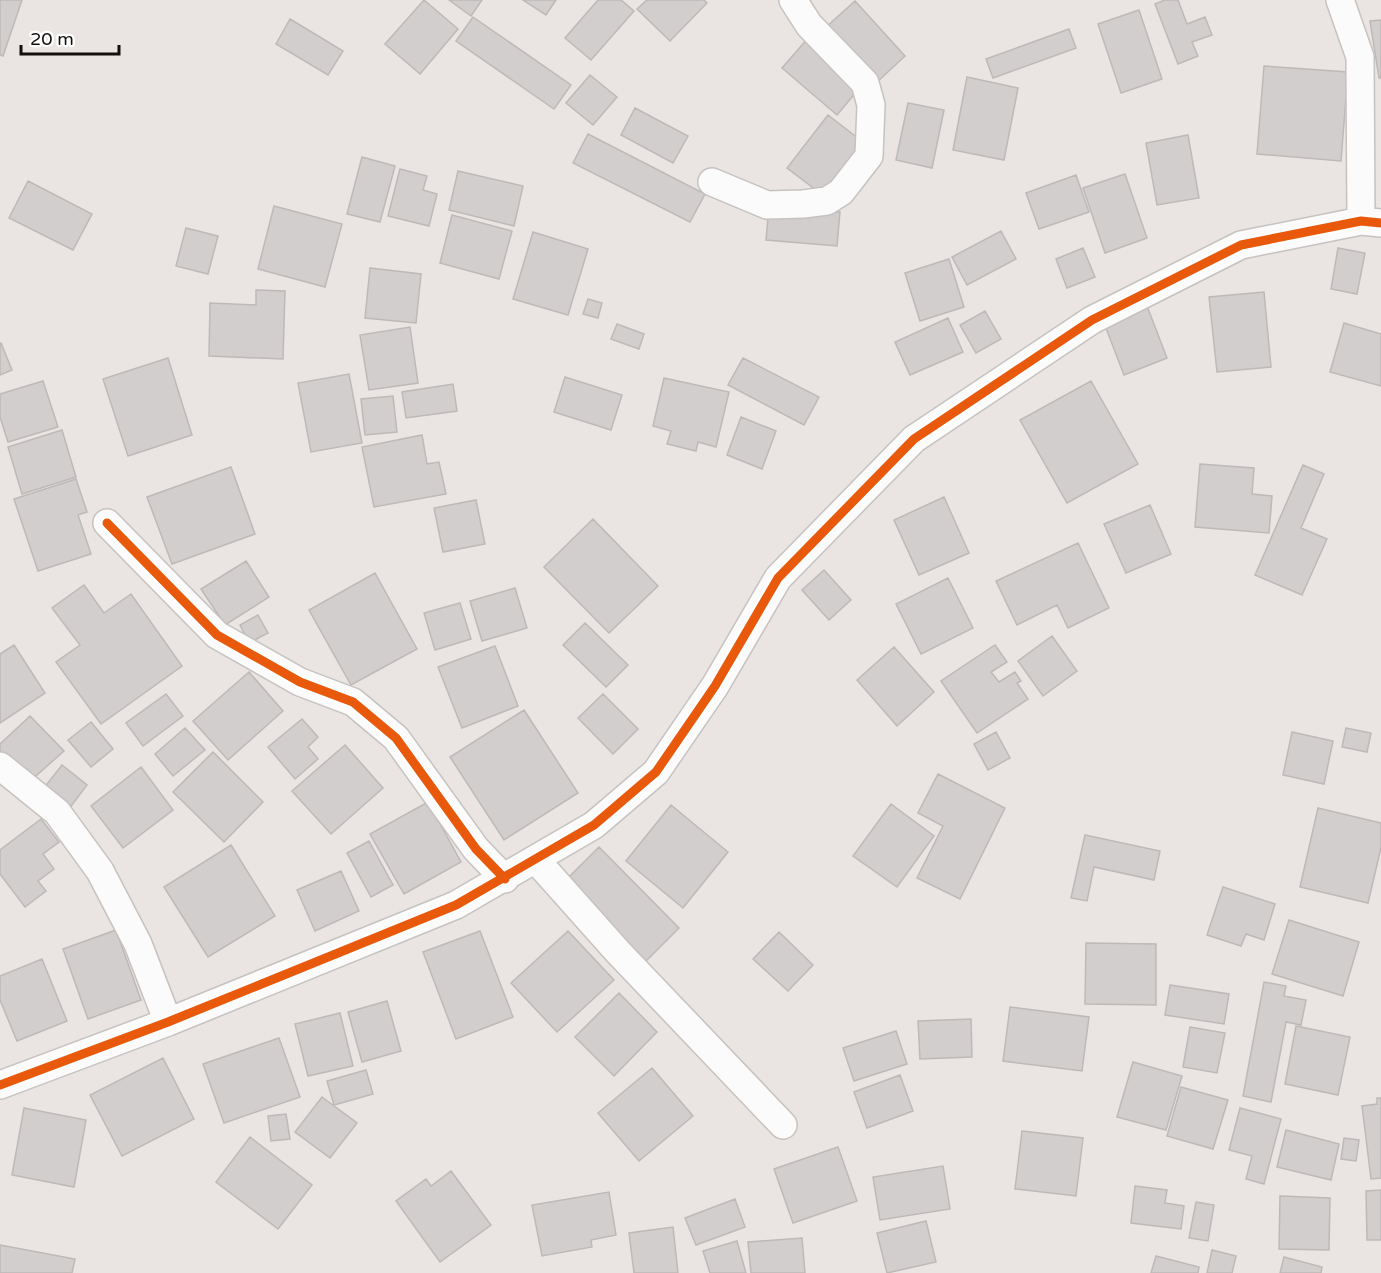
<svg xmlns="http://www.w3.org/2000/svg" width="1381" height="1273" font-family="'Varela Round',sans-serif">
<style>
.building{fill:#d2cecd;stroke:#bdb9b8;stroke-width:1.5}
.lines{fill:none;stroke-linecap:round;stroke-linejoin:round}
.street-casing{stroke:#c6c2c0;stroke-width:30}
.street{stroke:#fcfbfb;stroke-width:27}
.cycleway-casing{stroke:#fff;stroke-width:13}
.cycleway{stroke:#e8590c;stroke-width:9}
</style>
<rect width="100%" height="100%" fill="#eae5e3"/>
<path class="building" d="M 0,0 L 22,0 L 3,56 L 0,55 Z
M 424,0 L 458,29 L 420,74 L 385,44 Z
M 449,0 L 482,0 L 471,16 Z
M 523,0 L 556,0 L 546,15 Z
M 598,0 L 621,0 L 634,11 L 591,60 L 565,38 Z
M 647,0 L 704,0 L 707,3 L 670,41 L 637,9 Z
M 1165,0 L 1178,0 L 1187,24 L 1205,17 L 1212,35 L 1192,42 L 1198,56 L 1178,64 L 1155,4 Z
M 855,1 L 905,56 L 874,85 L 824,29 Z
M 1139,10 L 1162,79 L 1121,93 L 1098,24 Z
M 473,17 L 571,85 L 554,109 L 456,41 Z
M 290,19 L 343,51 L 328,75 L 276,44 Z
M 1381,20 L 1381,78 L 1379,78 L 1370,21 Z
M 1069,29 L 1076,48 L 993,78 L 986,59 Z
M 809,37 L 863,84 L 837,115 L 782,68 Z
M 1264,66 L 1348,72 L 1341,161 L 1257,154 Z
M 590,75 L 617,97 L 593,125 L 566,103 Z
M 967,77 L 1018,88 L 1004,160 L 953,150 Z
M 908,103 L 944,110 L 932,168 L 896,160 Z
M 635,108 L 688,136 L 673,163 L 621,135 Z
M 828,115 L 868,146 L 828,199 L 787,168 Z
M 588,134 L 705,194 L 690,222 L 573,163 Z
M 1188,135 L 1199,198 L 1157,205 L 1146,143 Z
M 362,157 L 395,166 L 380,222 L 347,214 Z
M 400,169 L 427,176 L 423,190 L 437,194 L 429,226 L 388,216 Z
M 458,171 L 523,186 L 514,226 L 449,210 Z
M 1125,174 L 1147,238 L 1105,253 L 1083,188 Z
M 1076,175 L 1089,212 L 1039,229 L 1026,193 Z
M 28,181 L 92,214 L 73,250 L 9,218 Z
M 274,206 L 342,224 L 325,287 L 258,269 Z
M 769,207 L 840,212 L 837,246 L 766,240 Z
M 452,215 L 512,231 L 499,279 L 440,263 Z
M 186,228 L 218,236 L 208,274 L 176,266 Z
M 1001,231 L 1016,259 L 967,285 L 952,257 Z
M 533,232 L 588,249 L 568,315 L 513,299 Z
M 1083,248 L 1095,277 L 1067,288 L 1056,259 Z
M 1338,248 L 1365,253 L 1357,294 L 1331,289 Z
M 949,259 L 964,307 L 920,321 L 905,273 Z
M 370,268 L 421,274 L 416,323 L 365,318 Z
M 256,290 L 285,291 L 283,359 L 209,356 L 210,303 L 256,305 Z
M 1264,292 L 1271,367 L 1217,372 L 1209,297 Z
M 588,299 L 602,303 L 598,318 L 583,314 Z
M 1147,306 L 1167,358 L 1124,375 L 1104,323 Z
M 985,311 L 1001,339 L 976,353 L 960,325 Z
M 948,318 L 963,352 L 910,375 L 895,342 Z
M 1344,323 L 1381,334 L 1381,386 L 1330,372 Z
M 617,324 L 644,334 L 639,349 L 611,339 Z
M 410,327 L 418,383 L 369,390 L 360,335 Z
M 1,343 L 12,370 L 0,375 L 0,344 Z
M 168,358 L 192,435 L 128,456 L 103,379 Z
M 743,358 L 819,397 L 804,425 L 728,385 Z
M 349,374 L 362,443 L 311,452 L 298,383 Z
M 565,377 L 622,395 L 611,430 L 554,412 Z
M 664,378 L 729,392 L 716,447 L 698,442 L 696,451 L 667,444 L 671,431 L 653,426 Z
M 43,381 L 58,427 L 8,442 L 0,417 L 0,394 Z
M 1091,381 L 1138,464 L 1067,503 L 1020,420 Z
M 453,384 L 457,411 L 406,418 L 402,392 Z
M 393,396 L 397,432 L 365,435 L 361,399 Z
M 741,417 L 776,431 L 762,469 L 727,455 Z
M 62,430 L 76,477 L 22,494 L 8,447 Z
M 422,435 L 427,464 L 439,462 L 446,494 L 374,507 L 362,447 Z
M 1200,464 L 1254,468 L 1252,494 L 1272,496 L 1269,533 L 1195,527 Z
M 1303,465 L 1324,474 L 1301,528 L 1327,539 L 1302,595 L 1255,575 Z
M 231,467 L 255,534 L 172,564 L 147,497 Z
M 76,479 L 87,512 L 78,515 L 91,554 L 38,571 L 14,499 Z
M 944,497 L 969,553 L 919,575 L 894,520 Z
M 476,500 L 485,544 L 443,552 L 434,508 Z
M 1150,505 L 1171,554 L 1126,573 L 1104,524 Z
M 593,519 L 658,586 L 609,633 L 544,567 Z
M 1078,543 L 1109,608 L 1068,628 L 1057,605 L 1017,625 L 996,581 Z
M 246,561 L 269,597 L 225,625 L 201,589 Z
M 824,570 L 851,600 L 829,620 L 802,590 Z
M 375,573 L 417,649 L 351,685 L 309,610 Z
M 948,578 L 973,628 L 921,654 L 896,604 Z
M 84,585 L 104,613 L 131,594 L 182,666 L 101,724 L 56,662 L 80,645 L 52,608 Z
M 515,588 L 527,628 L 482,641 L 470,601 Z
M 460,603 L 471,639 L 435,650 L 424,613 Z
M 258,615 L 268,633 L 249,643 L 240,625 Z
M 585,623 L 628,665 L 606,687 L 563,645 Z
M 1052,636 L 1077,671 L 1043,696 L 1018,661 Z
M 14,645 L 45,693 L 0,723 L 0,654 Z
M 995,645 L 1007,662 L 991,672 L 999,682 L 1015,672 L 1021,681 L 1017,683 L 1028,699 L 977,733 L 941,681 Z
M 495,646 L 518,706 L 462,728 L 438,667 Z
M 894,647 L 934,692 L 897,726 L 857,680 Z
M 249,672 L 283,711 L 228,760 L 193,721 Z
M 166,694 L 183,716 L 143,746 L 126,723 Z
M 603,694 L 638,729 L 613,754 L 578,718 Z
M 524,710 L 578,793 L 504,840 L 450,757 Z
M 30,716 L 64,751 L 28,783 L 0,753 L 0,744 Z
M 302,719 L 318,737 L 308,747 L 318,759 L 295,779 L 268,747 Z
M 91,722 L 113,749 L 91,767 L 68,740 Z
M 185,728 L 205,750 L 173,776 L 155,754 Z
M 1346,728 L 1371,733 L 1367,752 L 1342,747 Z
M 996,732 L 1010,758 L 988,770 L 974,744 Z
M 1292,732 L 1333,741 L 1324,784 L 1283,775 Z
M 345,745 L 383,788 L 331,834 L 292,791 Z
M 213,752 L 263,802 L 224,842 L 173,792 Z
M 62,765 L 87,785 L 69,809 L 43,789 Z
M 141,767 L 173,810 L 123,848 L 91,806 Z
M 938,774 L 1005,808 L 960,899 L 917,878 L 943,826 L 918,813 Z
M 428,802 L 461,862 L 404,894 L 370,834 Z
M 891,804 L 934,836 L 897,887 L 853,856 Z
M 671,805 L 728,852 L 683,908 L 626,861 Z
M 1318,808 L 1381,823 L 1381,848 L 1368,903 L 1300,887 Z
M 41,819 L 59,842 L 43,854 L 54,869 L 38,881 L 46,891 L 25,907 L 0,874 L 0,850 Z
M 1085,835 L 1160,851 L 1154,880 L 1094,867 L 1087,901 L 1071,898 Z
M 369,841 L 393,885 L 371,897 L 347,853 Z
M 231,845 L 275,916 L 208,957 L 164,887 Z
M 599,847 L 679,928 L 646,961 L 566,880 Z
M 341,871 L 359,911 L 315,931 L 297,890 Z
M 1223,887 L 1275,904 L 1264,940 L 1246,934 L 1241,946 L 1207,935 Z
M 1289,920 L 1359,942 L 1343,996 L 1272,974 Z
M 116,930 L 141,1000 L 88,1019 L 63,949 Z
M 480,931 L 513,1017 L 456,1039 L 423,952 Z
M 568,931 L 614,980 L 557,1032 L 511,983 Z
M 779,932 L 813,965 L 788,991 L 753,959 Z
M 1086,943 L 1156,944 L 1156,1005 L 1085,1004 Z
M 42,959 L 67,1021 L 17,1041 L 0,1000 L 0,976 Z
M 1264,982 L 1286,986 L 1284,996 L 1306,1000 L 1301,1025 L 1286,1022 L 1271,1102 L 1243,1096 Z
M 1170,985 L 1229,994 L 1224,1024 L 1165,1015 Z
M 619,993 L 657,1032 L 614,1076 L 575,1037 Z
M 387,1001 L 401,1051 L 362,1062 L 348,1012 Z
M 1010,1007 L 1089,1017 L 1082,1071 L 1003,1061 Z
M 340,1013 L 353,1066 L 308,1076 L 295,1024 Z
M 971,1019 L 972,1057 L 920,1059 L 918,1021 Z
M 1296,1026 L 1350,1037 L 1338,1095 L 1285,1084 Z
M 1190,1027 L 1225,1033 L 1217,1073 L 1183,1067 Z
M 896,1031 L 907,1064 L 854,1081 L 843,1048 Z
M 279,1038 L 300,1097 L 224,1123 L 203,1064 Z
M 163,1058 L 194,1119 L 122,1156 L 90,1095 Z
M 1133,1062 L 1182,1076 L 1166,1130 L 1117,1117 Z
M 652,1068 L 693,1116 L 639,1161 L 598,1113 Z
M 366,1070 L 373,1094 L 334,1105 L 327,1081 Z
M 900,1075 L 913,1111 L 867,1128 L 854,1092 Z
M 1181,1087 L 1228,1100 L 1213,1149 L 1167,1136 Z
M 322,1097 L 357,1123 L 330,1158 L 295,1132 Z
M 1377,1098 L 1381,1098 L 1381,1178 L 1371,1179 L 1362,1106 L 1377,1104 Z
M 24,1108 L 86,1120 L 74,1187 L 12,1175 Z
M 1240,1108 L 1281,1119 L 1264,1184 L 1246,1179 L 1252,1156 L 1229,1150 Z
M 286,1114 L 290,1139 L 271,1141 L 268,1116 Z
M 1286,1130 L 1339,1144 L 1331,1180 L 1277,1167 Z
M 1022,1131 L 1083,1138 L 1076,1196 L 1015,1189 Z
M 250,1137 L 312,1185 L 278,1229 L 216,1182 Z
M 1344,1138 L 1359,1140 L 1356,1161 L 1341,1159 Z
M 838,1147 L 857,1201 L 793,1223 L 774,1169 Z
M 943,1166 L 950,1209 L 880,1220 L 873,1177 Z
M 451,1171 L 491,1225 L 440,1262 L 396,1201 L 426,1179 L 431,1186 Z
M 1135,1186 L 1167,1190 L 1165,1203 L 1184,1206 L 1181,1229 L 1131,1223 Z
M 1381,1190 L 1381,1240 L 1367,1240 L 1366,1191 Z
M 609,1192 L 616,1235 L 591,1240 L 592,1247 L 542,1256 L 532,1205 Z
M 1280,1196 L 1330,1198 L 1329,1250 L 1279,1249 Z
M 735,1199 L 745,1227 L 696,1245 L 685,1218 Z
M 1196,1202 L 1214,1205 L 1208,1241 L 1189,1238 Z
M 926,1221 L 936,1262 L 887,1273 L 877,1233 Z
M 673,1227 L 678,1273 L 634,1273 L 629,1233 Z
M 802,1238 L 805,1273 L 751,1273 L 748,1242 Z
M 737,1241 L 746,1273 L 710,1273 L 703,1251 Z
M 0,1245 L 75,1259 L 72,1273 L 0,1273 Z
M 1212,1250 L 1236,1256 L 1232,1273 L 1207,1273 Z
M 1156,1256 L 1199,1267 L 1198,1273 L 1151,1273 Z
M 1284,1257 L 1322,1267 L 1321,1273 L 1280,1273 Z"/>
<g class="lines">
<defs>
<path id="street" d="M 1340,0 L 1360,57 L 1361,221
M 712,182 L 767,205 L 803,204 L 827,201 L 841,192 L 869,156 L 871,105 L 865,83 L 809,25 L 793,0
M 107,523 L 217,635 L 300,682 L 353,702 L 396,738 L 476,849 L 505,879
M 0,766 L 57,812 L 100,871 L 138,944 L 168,1022
M 536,860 L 618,952 L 783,1125
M 0,1085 L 168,1022 L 456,905 L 594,825 L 656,772 L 715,686 L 778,578 L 914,439 L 1092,320 L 1241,245 L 1361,221 L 1381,223"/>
</defs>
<use href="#street" class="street-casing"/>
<use href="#street" class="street"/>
<defs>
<path id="cycleway" d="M 107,523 L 217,635 L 300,682 L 353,702 L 396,738 L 476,849 L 505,879
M 0,1085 L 168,1022 L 456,905 L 594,825 L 656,772 L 715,686 L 778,578 L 914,439 L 1092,320 L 1241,245 L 1361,221 L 1381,223"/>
</defs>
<use href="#cycleway" class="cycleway-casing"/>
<use href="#cycleway" class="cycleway"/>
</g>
<path d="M21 45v9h98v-9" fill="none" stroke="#120f0e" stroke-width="3"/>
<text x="30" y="45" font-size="18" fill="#120f0e" stroke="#ffffff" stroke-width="4.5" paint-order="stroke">20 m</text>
</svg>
